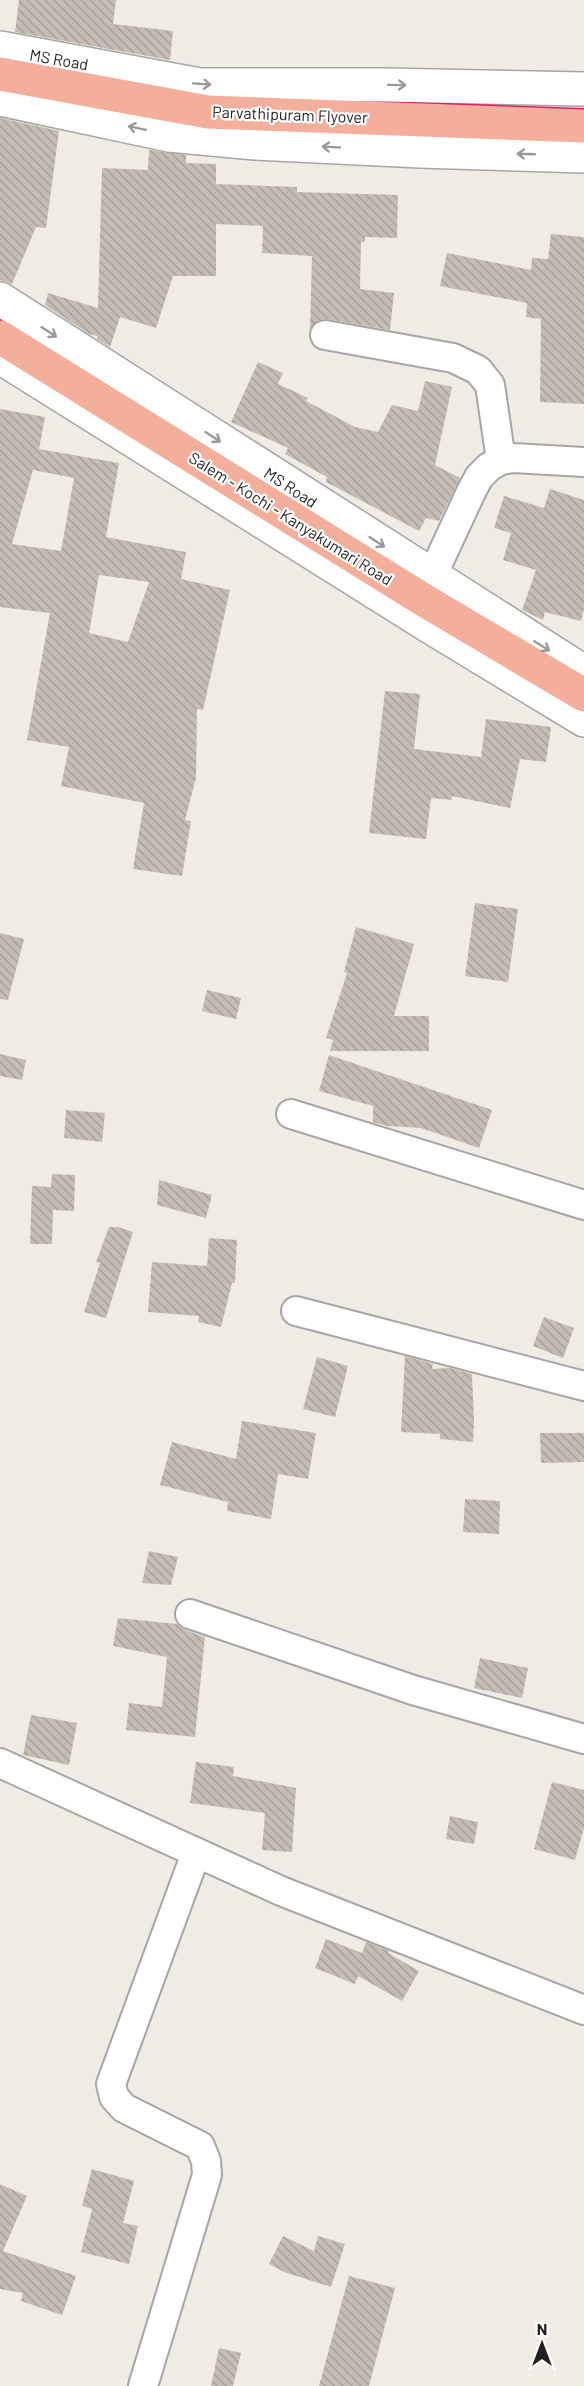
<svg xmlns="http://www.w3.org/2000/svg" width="584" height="2386" font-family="Barlow,sans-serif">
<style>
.building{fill:url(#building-back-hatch);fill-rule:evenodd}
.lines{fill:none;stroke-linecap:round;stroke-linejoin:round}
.minor-casing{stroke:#a6a6a6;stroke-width:32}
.tertiary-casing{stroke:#a6a6a6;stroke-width:36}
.trunk-casing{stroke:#e21f65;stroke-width:36}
.minor{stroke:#fff;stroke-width:28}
.tertiary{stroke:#fff;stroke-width:33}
.trunk{stroke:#f4ae9c;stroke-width:33}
.oneway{stroke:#9a9a9a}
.labels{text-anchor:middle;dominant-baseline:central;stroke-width:4.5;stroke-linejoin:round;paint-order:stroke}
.street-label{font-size:16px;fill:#1f1f1f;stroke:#fff}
</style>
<defs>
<pattern id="building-back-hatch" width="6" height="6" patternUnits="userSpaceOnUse" patternTransform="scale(1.5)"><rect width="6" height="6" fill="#c5bcb4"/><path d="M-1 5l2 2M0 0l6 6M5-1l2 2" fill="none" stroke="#a9a19a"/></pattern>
</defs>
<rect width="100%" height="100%" fill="#f0ece5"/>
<path class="building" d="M 19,0 L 116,0 L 113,24 L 173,31 L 170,60 L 15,32 Z
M 0,118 L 59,131 L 46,228 L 36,227 L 12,284 L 0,280 Z
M 149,150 L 186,155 L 186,163 L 216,164 L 216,184 L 297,187 L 297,192 L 398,195 L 397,238 L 365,237 L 365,242 L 361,242 L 360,289 L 394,293 L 390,330 L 327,319 L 319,320 L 310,328 L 312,256 L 262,253 L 263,226 L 216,224 L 216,276 L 173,276 L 156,328 L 120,317 L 110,347 L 97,339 L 97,336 L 89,334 L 45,305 L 48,293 L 98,308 L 102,168 L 148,170 Z
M 551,234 L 584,237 L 584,404 L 540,402 L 541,319 L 526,317 L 527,303 L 440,286 L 447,253 L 531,270 L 532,258 L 548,259 Z
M 258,362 L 283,373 L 278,384 L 308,398 L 306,401 L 355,427 L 378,432 L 392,405 L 418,411 L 425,381 L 452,387 L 435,465 L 460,478 L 439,521 L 426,518 L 419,531 L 326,482 L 327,477 L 285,454 L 288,448 L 231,422 Z
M 0,409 L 45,417 L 39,449 L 119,463 L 106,537 L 186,552 L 181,579 L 230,590 L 203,710 L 197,709 L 196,778 L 185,820 L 191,821 L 182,876 L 133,869 L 144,803 L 61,786 L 69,747 L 27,740 L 50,613 L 0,607 ZM 33,470 L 74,478 L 61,551 L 12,544 ZM 99,575 L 149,582 L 128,642 L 89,633 Z
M 550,489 L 584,500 L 584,609 L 581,621 L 545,612 L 543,620 L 522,610 L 536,570 L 503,560 L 511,533 L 494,528 L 504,496 L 544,508 Z
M 385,691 L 420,694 L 414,749 L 481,757 L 486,719 L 551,727 L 546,762 L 520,759 L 510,808 L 452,796 L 452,800 L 431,798 L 426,839 L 369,833 Z
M 475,903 L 518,909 L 508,982 L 465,976 Z
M 356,927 L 414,944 L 394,1016 L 429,1016 L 429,1051 L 330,1051 L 333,1040 L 326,1038 L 347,973 L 344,972 Z
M 0,933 L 24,939 L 8,1000 L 0,999 Z
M 207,990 L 241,998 L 236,1019 L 202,1011 Z
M 0,1054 L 26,1060 L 22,1080 L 0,1076 Z
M 329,1055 L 492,1110 L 479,1148 L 421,1128 L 387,1126 L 373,1122 L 373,1106 L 319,1091 Z
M 66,1110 L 105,1113 L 102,1142 L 64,1138 Z
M 52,1174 L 75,1175 L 74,1211 L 53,1210 L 52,1244 L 30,1244 L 32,1186 L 51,1187 Z
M 159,1180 L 212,1195 L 206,1218 L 157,1205 Z
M 109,1227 L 118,1227 L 133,1232 L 106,1318 L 84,1312 L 100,1263 L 96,1262 Z
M 209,1238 L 237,1240 L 235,1283 L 232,1283 L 221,1327 L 198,1322 L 199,1316 L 148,1312 L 152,1262 L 207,1266 Z
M 544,1317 L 574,1328 L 563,1358 L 533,1346 Z
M 405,1356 L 433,1364 L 432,1369 L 450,1368 L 472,1374 L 474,1421 L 473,1442 L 440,1439 L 440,1434 L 401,1432 Z
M 317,1357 L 348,1366 L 335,1417 L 303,1409 Z
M 242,1421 L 316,1433 L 308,1479 L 278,1474 L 271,1519 L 227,1511 L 228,1502 L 160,1485 L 172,1442 L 236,1459 Z
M 540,1433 L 584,1433 L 584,1462 L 541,1463 Z
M 465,1499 L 500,1501 L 499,1534 L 463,1532 Z
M 149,1551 L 178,1557 L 171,1585 L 142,1583 Z
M 118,1618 L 177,1624 L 185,1630 L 205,1637 L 195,1737 L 126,1730 L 129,1703 L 162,1707 L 167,1657 L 113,1646 Z
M 480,1658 L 528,1668 L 522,1698 L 474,1688 Z
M 31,1715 L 77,1723 L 69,1765 L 23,1755 Z
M 196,1762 L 234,1767 L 233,1776 L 296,1788 L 292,1852 L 262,1850 L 265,1813 L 190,1803 Z
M 552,1782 L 584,1790 L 584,1828 L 575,1860 L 534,1849 Z
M 450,1816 L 478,1822 L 474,1844 L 446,1839 Z
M 326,1939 L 362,1953 L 366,1942 L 389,1951 L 388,1953 L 419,1971 L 402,2001 L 358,1976 L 355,1984 L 315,1968 Z
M 92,2169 L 134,2181 L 123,2223 L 138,2226 L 129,2264 L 81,2252 L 92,2209 L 82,2206 Z
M 0,2184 L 27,2196 L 3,2251 L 76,2276 L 62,2315 L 21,2301 L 23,2293 L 0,2289 Z
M 283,2236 L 314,2251 L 318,2236 L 345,2244 L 331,2287 L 284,2272 L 269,2264 Z
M 349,2276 L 395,2288 L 369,2386 L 319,2386 Z
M 219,2348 L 241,2353 L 233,2386 L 211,2386 Z"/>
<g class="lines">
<defs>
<path id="minor" d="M 325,335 L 453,358 L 478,370 L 490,385 L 501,460
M 432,576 L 471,492 L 479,477 L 489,467 L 501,460 L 513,458 L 584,462
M 291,1114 L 584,1205
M 296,1311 L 584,1386
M 190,1614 L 413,1690 L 584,1739
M 0,1763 L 281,1891 L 584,2010
M 143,2386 L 207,2175 L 206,2161 L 200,2146 L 124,2108 L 114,2097 L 111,2084 L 196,1853"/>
<path id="tertiary" d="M 0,48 L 200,85 L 385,85 L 584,89
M 0,99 L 169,135 L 255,143 L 420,151 L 584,156
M 0,299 L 584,672
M 0,357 L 429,626 L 584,720"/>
<path id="trunk" d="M 0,74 L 208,112 L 584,126
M 0,337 L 422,599 L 584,695"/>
</defs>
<use href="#minor" class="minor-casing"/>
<use href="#tertiary" class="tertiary-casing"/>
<use href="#trunk" class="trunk-casing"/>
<use href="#minor" class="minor"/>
<use href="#tertiary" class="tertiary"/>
<use href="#trunk" class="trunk"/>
</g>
<defs><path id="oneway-shaft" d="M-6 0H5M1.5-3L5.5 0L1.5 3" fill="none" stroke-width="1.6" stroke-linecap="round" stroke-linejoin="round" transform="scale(1.5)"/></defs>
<g class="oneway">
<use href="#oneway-shaft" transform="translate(202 84) rotate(4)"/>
<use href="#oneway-shaft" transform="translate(397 85) rotate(1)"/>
<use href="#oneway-shaft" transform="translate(137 128) rotate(-168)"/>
<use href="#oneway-shaft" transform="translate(331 147) rotate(-177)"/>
<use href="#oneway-shaft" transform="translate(526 154) rotate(-178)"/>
<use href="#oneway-shaft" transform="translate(49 332) rotate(33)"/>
<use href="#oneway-shaft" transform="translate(213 437) rotate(33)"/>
<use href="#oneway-shaft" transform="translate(377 542) rotate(33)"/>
<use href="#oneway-shaft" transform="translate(542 646) rotate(32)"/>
</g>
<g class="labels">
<g class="street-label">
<text transform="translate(59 59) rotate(10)">MS Road</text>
<text transform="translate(290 114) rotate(2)">Parvathipuram Flyover</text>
<text transform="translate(291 487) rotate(33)">MS Road</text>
<text transform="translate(291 518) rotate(32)">Salem - Kochi - Kanyakumari Road</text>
</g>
</g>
<g transform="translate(542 2344)" stroke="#ffffff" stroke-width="4.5" paint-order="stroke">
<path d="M0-4.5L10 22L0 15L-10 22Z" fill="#1f1f1f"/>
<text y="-9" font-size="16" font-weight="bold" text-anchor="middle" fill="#1f1f1f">N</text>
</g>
</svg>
